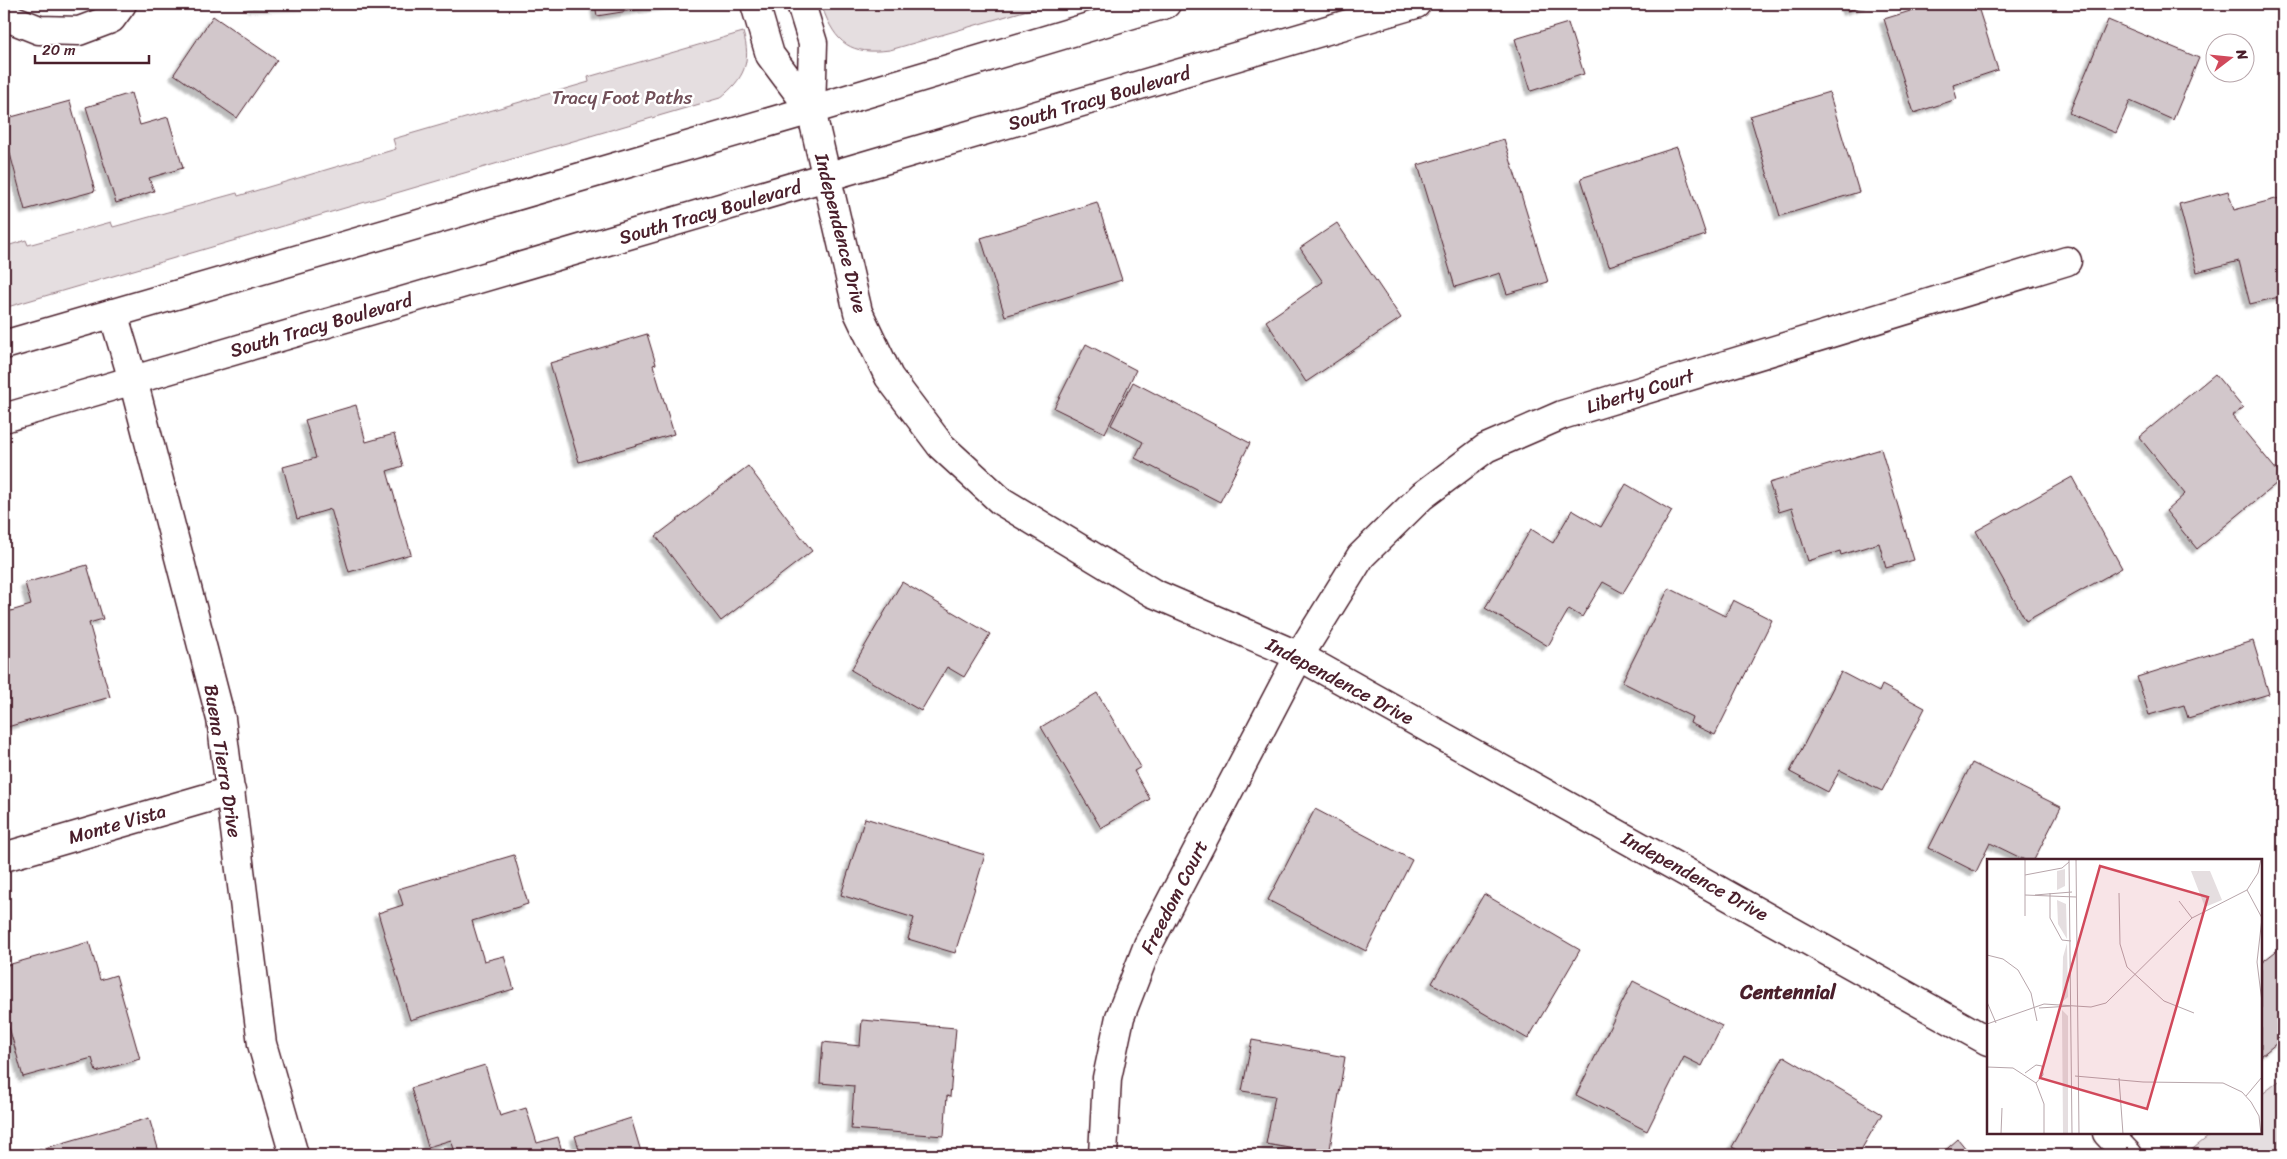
<svg xmlns="http://www.w3.org/2000/svg" width="2287" height="1159" font-family="Sriracha,sans-serif">
<style>
.green{fill:#e5dee0;stroke:#987e86}
.building{fill:#d2c7cb;stroke:#4a1f2b;filter:url(#shadow)}
.lines{fill:none;stroke-linecap:round;stroke-linejoin:round}
.street-casing{stroke:#4a1f2b;stroke-width:31}
.primary-casing{stroke:#4a1f2b;stroke-width:31}
.street{stroke:#fff;stroke-width:28}
.primary{stroke:#fff;stroke-width:28}
.labels{text-anchor:middle;dominant-baseline:central;stroke-width:5;stroke-linejoin:round;paint-order:stroke}
.park-label{font-size:19px;fill:#714f58;stroke:#fff}
.street-label{font-size:19px;fill:#4a1f2b;stroke:#fff}
.neighbourhood-label{font-size:20px;font-weight:bold;fill:#4a1f2b;stroke:#fff}
.inset-road{fill:none;stroke:#b7a5aa;stroke-width:1}
.view{fill:#d1495b;fill-opacity:0.15;stroke:#d1495b;stroke-width:2.5}
.inset-edge{fill:none;stroke:#4a1f2b;stroke-width:2.5}
</style>
<defs>
<filter id="shadow"><feDropShadow dx="-4.5" dy="4.5" stdDeviation="1" flood-color="#0004"/></filter>
</defs>
<rect width="100%" height="100%" fill="#fff"/>
<filter id="ink" filterUnits="userSpaceOnUse"><feTurbulence type="fractalNoise" baseFrequency=".02" numOctaves="2"/><feDisplacementMap in="SourceGraphic" scale="10" xChannelSelector="R" yChannelSelector="G"/><feConvolveMatrix kernelMatrix="1 2 1 2 8 2 1 2 1" color-interpolation-filters="sRGB"/></filter>
<g filter="url(#ink)">
<path class="green" d="M 833,4 L 1048,4 L 890,50 C 850,55 836,44 822,7 Z
M 743,32 C 752,62 744,79 720,98 L 4,308 L 4,247 L 26,240 L 28,245 L 111,222 L 113,227 L 237,193 L 238,196 L 396,149 L 393,139 L 589,82 L 588,77 Z
M 2283,1078 L 2283,1155 L 2185,1155 L 2213,1133 L 2261,1133 L 2261,1095 Z"/>
<path class="building" d="M 252,4 L 325,4 L 325,5 L 252,7 Z
M 595,4 L 672,4 L 597,16 Z
M 1845,4 L 1869,4 L 1847,11 Z
M 1933,4 L 1977,4 L 1998,70 L 1953,85 L 1957,99 L 1914,113 L 1884,19 Z
M 213,16 L 277,60 L 237,118 L 174,74 Z
M 2108,20 L 2199,58 L 2173,120 L 2130,101 L 2116,133 L 2069,113 Z
M 1568,23 L 1584,74 L 1531,91 L 1515,39 Z
M 1829,92 L 1859,192 L 1780,216 L 1750,116 Z
M 131,93 L 140,125 L 168,117 L 183,168 L 149,178 L 154,191 L 116,203 L 86,107 Z
M 70,101 L 95,191 L 25,210 L 4,131 L 4,119 Z
M 1504,139 L 1548,282 L 1507,294 L 1500,273 L 1455,287 L 1418,165 Z
M 1677,147 L 1706,235 L 1609,266 L 1581,178 Z
M 2228,191 L 2234,210 L 2283,197 L 2283,296 L 2250,304 L 2239,261 L 2197,272 L 2179,204 Z
M 1097,202 L 1122,280 L 1005,316 L 981,238 Z
M 1337,223 L 1401,318 L 1306,382 L 1266,321 L 1323,282 L 1300,248 Z
M 647,334 L 656,364 L 653,365 L 674,434 L 579,462 L 550,363 Z
M 1086,344 L 1136,370 L 1105,433 L 1054,408 Z
M 2215,374 L 2243,408 L 2232,416 L 2283,478 L 2197,549 L 2166,511 L 2185,494 L 2139,437 Z
M 1133,382 L 1250,443 L 1220,502 L 1135,458 L 1143,442 L 1111,425 Z
M 356,405 L 366,442 L 394,434 L 403,466 L 387,471 L 411,554 L 349,572 L 331,509 L 297,519 L 283,467 L 316,458 L 305,420 Z
M 1881,449 L 1914,560 L 1886,568 L 1879,543 L 1841,555 L 1840,551 L 1808,561 L 1792,508 L 1779,512 L 1769,483 Z
M 748,466 L 812,551 L 721,621 L 656,536 Z
M 2072,477 L 2122,568 L 2026,621 L 1976,531 Z
M 1626,484 L 1672,511 L 1623,593 L 1603,582 L 1582,617 L 1569,609 L 1548,646 L 1485,608 L 1531,529 L 1553,543 L 1572,510 L 1601,527 Z
M 87,565 L 103,619 L 89,623 L 110,697 L 4,728 L 4,613 L 31,605 L 25,583 Z
M 902,582 L 990,634 L 964,677 L 947,667 L 921,711 L 851,670 Z
M 1669,588 L 1725,616 L 1733,600 L 1772,620 L 1715,735 L 1690,723 L 1692,717 L 1622,682 Z
M 2253,641 L 2269,694 L 2188,718 L 2184,705 L 2149,715 L 2137,677 Z
M 1841,672 L 1879,692 L 1882,685 L 1925,708 L 1882,791 L 1840,770 L 1828,792 L 1790,772 Z
M 1097,693 L 1141,767 L 1134,771 L 1150,799 L 1101,828 L 1041,727 Z
M 1972,763 L 2061,807 L 2034,860 L 2025,860 L 1990,843 L 1976,872 L 1929,848 Z
M 1315,809 L 1412,860 L 1366,951 L 1268,900 Z
M 865,818 L 985,855 L 955,953 L 908,939 L 914,918 L 841,895 Z
M 514,855 L 528,904 L 472,921 L 484,961 L 504,956 L 514,989 L 410,1020 L 378,913 L 403,905 L 398,889 Z
M 1484,894 L 1580,950 L 1528,1039 L 1432,983 Z
M 89,942 L 100,980 L 116,975 L 140,1059 L 96,1072 L 92,1058 L 23,1077 L 4,1009 L 4,966 Z
M 2280,948 L 2283,951 L 2283,1038 L 2261,1056 L 2261,963 Z
M 1633,981 L 1722,1026 L 1702,1066 L 1684,1057 L 1647,1131 L 1576,1095 Z
M 862,1020 L 956,1028 L 950,1097 L 947,1096 L 944,1136 L 851,1129 L 854,1086 L 820,1083 L 823,1042 L 860,1046 Z
M 1252,1040 L 1345,1057 L 1329,1155 L 1266,1144 L 1275,1096 L 1242,1091 Z
M 1784,1056 L 1882,1114 L 1858,1155 L 1747,1155 L 1732,1147 Z
M 485,1065 L 500,1116 L 526,1108 L 537,1143 L 558,1137 L 563,1155 L 456,1155 L 451,1140 L 428,1147 L 411,1088 Z
M 149,1118 L 160,1155 L 21,1155 Z
M 631,1118 L 642,1155 L 581,1155 L 575,1136 Z
M 1958,1139 L 1971,1155 L 1940,1155 Z"/>
<g class="lines">
<defs>
<path id="street" d="M 755,4 L 770,55 L 811,110
M 801,4 L 813,43 L 811,110 L 858,312 L 889,377 L 941,446 L 1001,501 L 1153,593 L 1299,656 L 1988,1041
M 4,16 L 39,30 L 79,31 L 111,19 L 122,4
M 113,313 L 133,380 L 221,719 L 262,1044 L 294,1155
M 4,857 L 231,791
M 2107,1133 L 2128,1155
M 1103,1155 L 1107,1078 L 1120,1017 L 1148,945 L 1299,656 L 1361,556 L 1422,496 L 1486,448 L 1562,415 L 2067,261"/>
<path id="primary" d="M 4,345 L 811,110 L 1166,4
M 4,418 L 1416,4"/>
</defs>
<use href="#street" class="street-casing"/>
<use href="#primary" class="primary-casing"/>
<use href="#street" class="street"/>
<use href="#primary" class="primary"/>
</g>
</g>
<g class="labels">
<g class="park-label">
<text x="622" y="97">Tracy Foot Paths</text>
</g>
<g class="street-label">
<text transform="translate(1099 98) rotate(-16)">South Tracy Boulevard</text>
<text transform="translate(710 212) rotate(-16)">South Tracy Boulevard</text>
<text transform="translate(841 233) rotate(76)">Independence Drive</text>
<text transform="translate(321 325) rotate(-16)">South Tracy Boulevard</text>
<text transform="translate(1640 391) rotate(-17)">Liberty Court</text>
<text transform="translate(1340 681) rotate(28)">Independence Drive</text>
<text transform="translate(223 761) rotate(81)">Buena Tierra Drive</text>
<text transform="translate(117 824) rotate(-16)">Monte Vista</text>
<text transform="translate(1695 876) rotate(29)">Independence Drive</text>
<text transform="translate(1174 897) rotate(-63)">Freedom Court</text>
</g>
<g class="neighbourhood-label">
<text x="1788" y="992">Centennial</text>
</g>
</g>
<g transform="translate(1987 859)">
<rect width="275" height="275" fill="#fff"/>
<path d="M 78,10 L 78,27 L 70,31 L 70,12 ZM 204,12 L 223,12 L 235,41 L 218,48 ZM 70,41 L 79,45 L 80,80 L 71,65 ZM 80,84 L 81,138 L 75,143 L 76,98 ZM 75,151 L 81,157 L 81,275 L 76,275 Z" fill="#e5dee0"/>
<path class="inset-road" d="M 82,0 L 85,275M 89,0 L 92,275M 38,16 L 75,9 L 82,3M 260,31 L 275,59 L 270,103 L 275,143M 63,34 L 63,59 L 75,81 L 84,82M 132,34 L 133,85 L 140,108 L 177,142 L 207,154M 38,36 L 89,38M 48,36 L 85,33M 192,42 L 205,59M 38,57 L 38,0M 0,63 L 0,0M 0,96 L 16,100 L 31,111 L 44,134 L 50,162M 0,143 L 9,164M 52,149 L 84,147M 0,165 L 57,145 L 104,148 L 119,144 L 205,59 L 260,31 L 271,14 L 274,0M 0,208 L 26,209 L 49,224 L 57,245 L 57,275M 38,214 L 49,206 L 55,207 L 56,216 L 49,224M 88,217 L 156,223 L 236,224 L 255,233 L 264,243 L 272,257 L 274,275M 132,219 L 136,275M 259,237 L 275,218M 14,275 L 15,249"/>
<path class="view" d="M 113,7 L 221,38 L 160,250 L 53,219 Z"/>
<rect width="275" height="275" class="inset-edge"/>
</g>
<rect width="2287" height="1159" fill="none" stroke="#fff" stroke-width="20"/>
<rect x="10" y="10" width="2267" height="1139" fill="none" stroke="#4a1f2b" stroke-width="2" filter="url(#ink)"/>
<g transform="translate(2230 58) rotate(74)"><circle r="24" fill="#ffffff" stroke="#b7a5aa"/>
<path d="M0-4L9 19L0 12L-9 19Z" fill="#d1495b"/>
<text y="-8" font-size="14" font-weight="bold" text-anchor="middle" fill="#4a1f2b">N</text>
</g>
<path d="M35 55v8h114v-8" fill="none" stroke="#4a1f2b" stroke-width="2.5"/>
<text x="42" y="55" font-size="15" fill="#4a1f2b" stroke="#ffffff" stroke-width="4" paint-order="stroke">20 m</text>
</svg>
